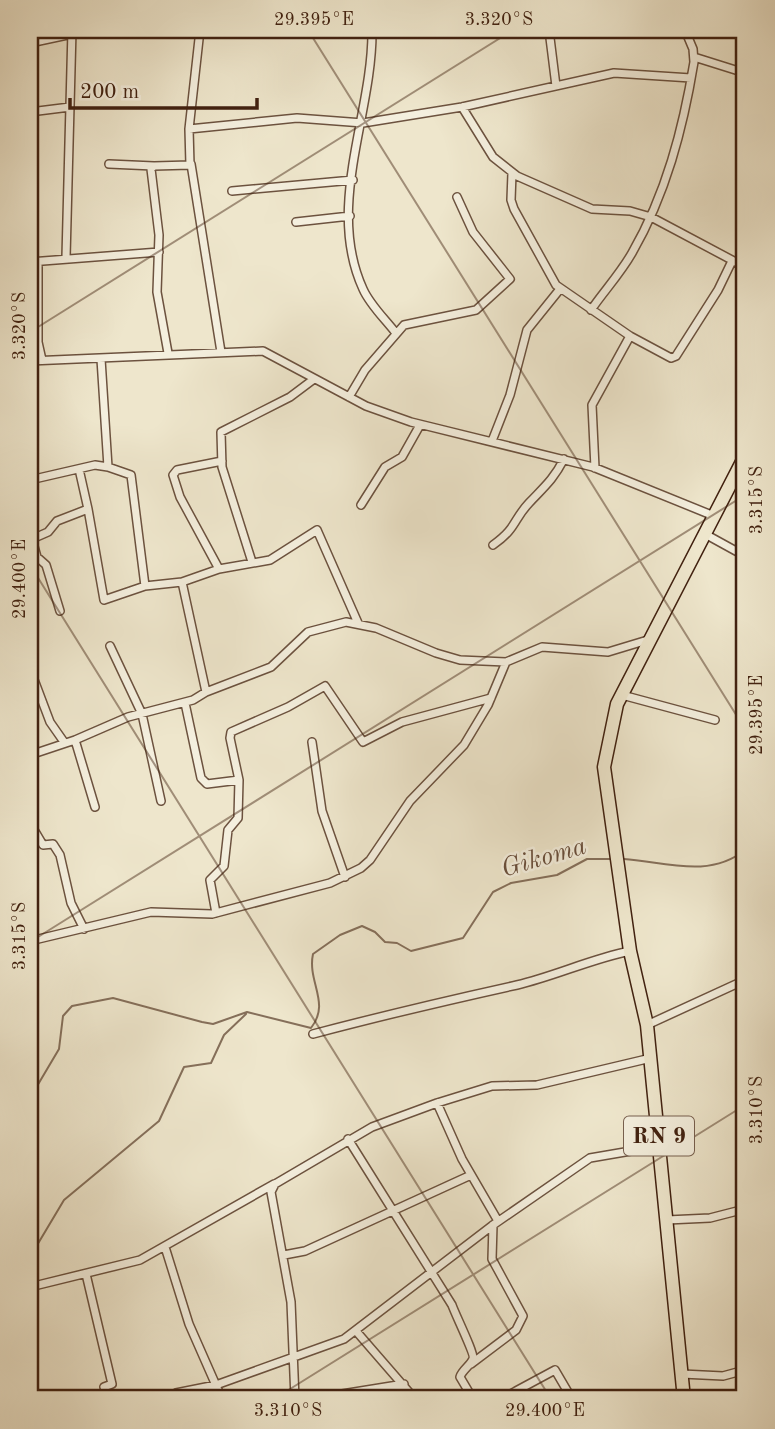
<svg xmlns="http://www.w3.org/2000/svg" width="775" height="1429" font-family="'Old Standard TT',serif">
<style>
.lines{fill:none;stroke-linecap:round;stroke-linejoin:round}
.stream{stroke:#856f5a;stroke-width:2}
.minor-casing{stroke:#6c523f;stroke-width:10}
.primary-casing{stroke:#412110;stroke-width:15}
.minor{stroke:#f4efde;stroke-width:7}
.primary{stroke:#eee6cc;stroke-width:12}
.ticks{fill:none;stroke:#412110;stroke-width:2;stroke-opacity:0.45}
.labels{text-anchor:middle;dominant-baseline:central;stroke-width:5;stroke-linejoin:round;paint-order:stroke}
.shield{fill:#f4efde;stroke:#775f4e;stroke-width:2}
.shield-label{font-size:23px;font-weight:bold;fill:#412110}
.water-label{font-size:26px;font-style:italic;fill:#694e3b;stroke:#f4efde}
.neatline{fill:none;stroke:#412110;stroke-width:2.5}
.ticks-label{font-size:18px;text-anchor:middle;fill:#412110}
</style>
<rect width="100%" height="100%" fill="#eee6cc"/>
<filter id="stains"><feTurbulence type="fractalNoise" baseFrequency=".00286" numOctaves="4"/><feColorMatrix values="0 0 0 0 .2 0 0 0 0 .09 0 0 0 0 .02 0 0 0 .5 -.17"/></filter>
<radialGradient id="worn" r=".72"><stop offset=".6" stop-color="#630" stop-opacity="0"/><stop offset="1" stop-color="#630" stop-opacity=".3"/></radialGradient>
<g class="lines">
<path class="stream" d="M 624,859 C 665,862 709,879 745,850
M 30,1098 L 59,1049 L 63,1016 L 72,1006 L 113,998 L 202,1022 L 213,1024 L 247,1012 L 311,1028 C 331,1003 307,982 313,954 L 340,935 L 362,926 L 375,932 L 385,942 L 397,943 L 411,951 L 463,938 L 493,892 L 511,883 L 557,875 L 587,859 L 611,859
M 30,1257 L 64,1200 L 159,1121 L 184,1067 L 211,1063 L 224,1035 L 246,1014"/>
<defs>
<path id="minor" d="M 372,30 C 373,114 325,206 363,289 C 370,305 385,319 395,332
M 549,30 L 556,86
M 30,43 L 72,34 L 116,30
M 694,57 L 745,73
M 462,107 L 493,157 L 517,176 L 592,209 L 630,211 L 651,217 L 745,267
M 30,112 L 70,107
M 189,129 L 200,30
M 109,164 L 154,166
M 191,164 L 221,352
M 512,173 L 511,200 L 514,209 L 556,285 L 630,336 L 592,405 L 595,468
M 232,191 L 353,180
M 296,222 L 350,216
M 66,257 L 72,30
M 38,261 L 38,342 L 42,360
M 30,262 L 159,252
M 591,310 C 604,291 620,274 632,253 C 666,194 683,129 694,62 L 693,49 L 685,30
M 630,336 L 671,358 L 676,356 L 718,290 L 732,261
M 168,353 L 157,292 L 159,235 L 151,169 L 154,166 L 190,165 L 189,129 L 297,118 L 363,123 L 462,107 L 614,73 L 691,78
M 30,361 L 263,351 L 366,406 L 411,422 L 593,467 L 714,516
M 349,397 L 365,370 L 404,325 L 476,310 L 510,279 L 473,232 L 457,197
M 492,441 L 510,395 L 527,330 L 560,289
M 222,461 L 177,470 L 173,475 L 180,497 L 219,569 L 270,560 L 317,530 L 358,623
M 108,467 L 131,475 L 145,586 L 182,582 L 206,692
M 30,480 L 95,465 L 108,467 L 101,359
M 361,505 L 385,467 L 402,457 L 420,425
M 88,509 L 104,600 L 145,586
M 705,534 L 745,556
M 30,535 L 32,539 L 48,532 L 57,521 L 88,509 L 79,469
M 32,539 L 37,557 L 46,565 L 60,611
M 493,545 C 517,528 513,520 529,503 C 545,486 553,480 564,459
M 252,562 L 222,467 L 221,432 L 290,397 L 314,379
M 182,582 L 219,569
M 110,646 L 142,714 L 161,801
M 30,669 L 50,722 L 64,742
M 622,695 L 715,720
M 185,703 L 201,778 L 207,784 L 239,780 L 230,738 L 231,732 L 288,707 L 325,686 L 363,742 L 402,722 L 491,698
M 75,740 L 95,807
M 312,742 L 322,811 L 345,877
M 30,755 L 75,740 L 128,717 L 193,700 L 206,692 L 271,667 L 308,632 L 346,622 L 376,628 L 436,653 L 460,660 L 506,662
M 30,823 L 43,845 L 53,844 L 60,855 L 71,903 L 84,929
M 216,913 L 210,880 L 224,866 L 228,830 L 238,818 L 239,780
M 30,941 L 151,912 L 212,914 L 330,883 L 361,868 L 370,860 L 410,801 L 464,745 L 488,705 L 506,662 L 542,647 L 608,652 L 651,639
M 647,1025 L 745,980
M 313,1034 C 381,1016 449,1000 517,985 C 555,976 591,959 630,951
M 437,1103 L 462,1159 L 498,1221
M 348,1139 L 452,1305 C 455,1314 475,1354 473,1359 C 470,1366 462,1370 460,1377 L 473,1399
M 667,1220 L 710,1218 L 745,1209
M 165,1247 L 189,1324 L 222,1399
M 284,1255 L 305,1251 L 471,1175
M 86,1274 L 112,1384 L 104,1387 L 110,1399
M 30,1287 L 140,1260 L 274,1184
M 356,1331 L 415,1399
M 471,1364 L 516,1330 L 523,1316 L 492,1259 L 493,1225
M 682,1374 L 723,1376 L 745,1370
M 30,1377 L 34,1399
M 516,1391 L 555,1370 L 572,1399
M 166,1399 L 176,1393 L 216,1385 L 344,1339 L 493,1225 L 590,1158 L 660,1146
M 295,1399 L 291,1302 L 271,1192 L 275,1184 L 372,1127 L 437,1103 L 492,1086 L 537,1085 L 651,1058
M 311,1399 L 404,1384
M 502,1399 L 516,1391 L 520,1399"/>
<path id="primary" d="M 684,1399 L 647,1025 L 630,951 L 604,767 L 617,704 L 745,456"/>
</defs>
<use href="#minor" class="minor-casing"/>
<use href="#primary" class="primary-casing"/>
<use href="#minor" class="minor"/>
<use href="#primary" class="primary"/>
</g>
<path class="ticks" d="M 308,30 L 745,729M 30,332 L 513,30M 30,565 L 551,1399M 30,942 L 745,495M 274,1399 L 745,1105"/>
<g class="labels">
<rect class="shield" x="624" y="1116.5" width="70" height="39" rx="5"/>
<g class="shield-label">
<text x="659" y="1136">RN 9</text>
</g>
<g class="water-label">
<text transform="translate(544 858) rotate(-16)">Gikoma</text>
</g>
</g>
<rect width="775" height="1429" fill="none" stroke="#eee6cc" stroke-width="77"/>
<path d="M70 98v10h187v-10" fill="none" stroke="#412110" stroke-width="3.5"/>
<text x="80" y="98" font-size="21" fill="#412110" stroke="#f4efde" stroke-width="5" paint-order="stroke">200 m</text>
<rect x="38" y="38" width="698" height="1352" class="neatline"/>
<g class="ticks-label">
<text x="314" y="25">29.395°E</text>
<text x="499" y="25">3.320°S</text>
<text transform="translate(19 326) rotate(-90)" y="6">3.320°S</text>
<text transform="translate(756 500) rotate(-90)" y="6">3.315°S</text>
<text transform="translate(19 579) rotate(-90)" y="6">29.400°E</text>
<text transform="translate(756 715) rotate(-90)" y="6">29.395°E</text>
<text transform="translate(19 936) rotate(-90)" y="6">3.315°S</text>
<text transform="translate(756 1110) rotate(-90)" y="6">3.310°S</text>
<text x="288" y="1416">3.310°S</text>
<text x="545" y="1416">29.400°E</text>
</g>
<rect width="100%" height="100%" filter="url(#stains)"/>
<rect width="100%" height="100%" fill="url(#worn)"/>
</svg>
